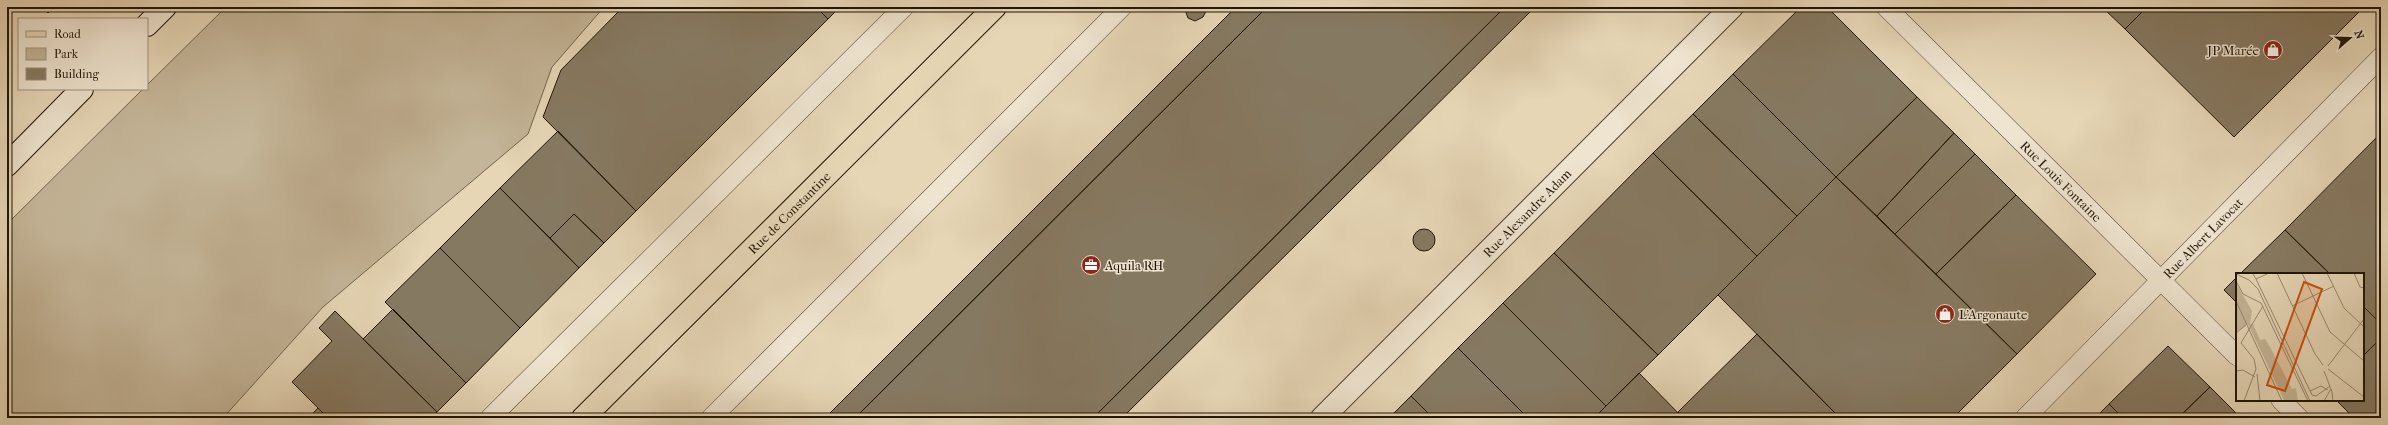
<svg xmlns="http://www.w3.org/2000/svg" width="2388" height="425" font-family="'IM FELL French Canon',serif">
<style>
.green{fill:#c4b598;stroke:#72644e}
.building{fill:#867961;stroke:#1f1405}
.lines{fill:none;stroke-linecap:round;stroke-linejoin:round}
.lane-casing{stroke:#514431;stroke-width:20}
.street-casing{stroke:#514431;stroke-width:24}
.secondary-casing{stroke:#1f1405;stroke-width:24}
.primary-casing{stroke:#1f1405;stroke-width:24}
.lane{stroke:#efe4d0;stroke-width:19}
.street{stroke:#efe4d0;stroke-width:22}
.secondary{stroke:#efe4d0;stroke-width:22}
.primary{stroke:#e6d6b6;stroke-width:22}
.labels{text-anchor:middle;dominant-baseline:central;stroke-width:3;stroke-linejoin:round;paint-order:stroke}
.poi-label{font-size:13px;fill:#1f1405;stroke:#efe4d0;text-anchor:start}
.street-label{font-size:13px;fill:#1f1405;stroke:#efe4d0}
.inset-road{fill:none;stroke:#96886f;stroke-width:1}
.view{fill:#ca4f0b;fill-opacity:0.15;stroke:#ca4f0b;stroke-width:2}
.inset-edge{fill:none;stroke:#1f1405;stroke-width:2}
</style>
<rect width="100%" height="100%" fill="#e6d6b6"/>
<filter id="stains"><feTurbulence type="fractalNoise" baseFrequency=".005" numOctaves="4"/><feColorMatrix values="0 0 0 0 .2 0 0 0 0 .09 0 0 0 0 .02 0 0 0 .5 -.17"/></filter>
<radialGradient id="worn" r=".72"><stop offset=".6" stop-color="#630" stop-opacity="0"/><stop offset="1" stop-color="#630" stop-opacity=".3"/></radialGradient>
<path class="green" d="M 226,7 L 604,7 L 552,67 L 528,134 L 323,307 L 223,418 L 7,418 L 7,224 L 143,89 L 147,89 L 147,85 Z"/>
<path class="building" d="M 42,7 L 54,7 L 48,13 Z
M 623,7 L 816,7 L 828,19 L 636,211 L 543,117 L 561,70 Z
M 816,7 L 840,7 L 828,19 Z
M 1184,7 L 1205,7 L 1206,11 L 1203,17 L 1195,21 L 1188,18 Z
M 1236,7 L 1267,7 L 855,418 L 825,418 Z
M 1267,7 L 1505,7 L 1093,418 L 855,418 Z
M 1505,7 L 1535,7 L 1122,418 L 1093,418 Z
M 1801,7 L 1827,7 L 1917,97 L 1836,177 L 1733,74 Z
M 2102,7 L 2147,7 L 2125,29 Z
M 2147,7 L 2364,7 L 2234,137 L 2125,29 Z
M 1733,74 L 1836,177 L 1797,216 L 1693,114 Z
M 1917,97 L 1954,133 L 1877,216 L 1836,177 Z
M 1693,114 L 1797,216 L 1757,256 L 1653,153 Z
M 558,131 L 636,211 L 604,243 L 574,214 L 550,238 L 500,188 Z
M 1954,133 L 1975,154 L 1895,234 L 1877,216 Z
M 2381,133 L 2381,324 L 2363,306 L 2363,274 L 2330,274 L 2285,230 Z
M 1653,153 L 1757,256 L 1658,355 L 1554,253 Z
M 1975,154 L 2016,195 L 1936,274 L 1895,234 Z
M 1836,177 L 2017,354 L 1953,418 L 1840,418 L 1718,295 Z
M 500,188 L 579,268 L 520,328 L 440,248 Z
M 2016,195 L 2096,274 L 2017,354 L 1936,274 Z
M 574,214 L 604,243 L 579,268 L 550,238 Z
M1413 240a11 11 0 1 1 22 0a11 11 0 1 1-22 0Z
M 2285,230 L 2330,274 L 2240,274 Z
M 440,248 L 520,328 L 466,383 L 385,302 Z
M 1554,253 L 1658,355 L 1606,406 L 1503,303 Z
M 2237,277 L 2237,303 L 2224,290 Z
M 1503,303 L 1606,406 L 1594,418 L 1528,418 L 1458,348 Z
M 2363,306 L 2381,324 L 2381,338 L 2363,356 Z
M 393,309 L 466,383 L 437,412 L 363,339 Z
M 335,311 L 437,412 L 430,418 L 328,418 L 292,382 L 332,341 L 319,328 Z
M 1757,334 L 1840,418 L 1683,418 L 1678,412 Z
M 2381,338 L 2381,418 L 2354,418 L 2336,400 L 2363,400 L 2363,356 Z
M 2168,346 L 2210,387 L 2178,418 L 2123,418 L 2109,404 Z
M 1458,348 L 1528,418 L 1433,418 L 1411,396 Z
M 1639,373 L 1683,418 L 1594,418 Z
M 2210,387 L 2241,418 L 2178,418 Z
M 1411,396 L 1433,418 L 1389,418 Z
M 2109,404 L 2123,418 L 2095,418 Z
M 318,408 L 328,418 L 308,418 Z"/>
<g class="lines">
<defs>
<g id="lane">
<path id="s1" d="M 1886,7 L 2237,356"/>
<path d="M 2281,400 L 2299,418"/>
<path d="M 490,418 L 904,7"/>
<path d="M 711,418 L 1122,7"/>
<path id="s2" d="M 2025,418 L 2381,57"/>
</g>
<g id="street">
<path id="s3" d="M 1322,418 L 1732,7"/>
</g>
<path id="secondary" d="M 147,25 L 165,7
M 7,165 L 82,89"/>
<g id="primary">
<path id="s4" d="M 583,418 L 995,7"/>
</g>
</defs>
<use href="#lane" class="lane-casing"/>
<use href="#street" class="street-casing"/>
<use href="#secondary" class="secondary-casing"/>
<use href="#primary" class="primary-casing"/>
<use href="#lane" class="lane"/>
<use href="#street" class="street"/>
<use href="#secondary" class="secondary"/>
<use href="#primary" class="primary"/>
</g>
<defs>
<symbol id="shop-disc" viewBox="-11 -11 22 22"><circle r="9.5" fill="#8f2418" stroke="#efe4d0"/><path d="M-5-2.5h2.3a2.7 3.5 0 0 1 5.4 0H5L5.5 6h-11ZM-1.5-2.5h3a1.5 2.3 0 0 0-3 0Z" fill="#fff"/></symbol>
<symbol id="office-disc" viewBox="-11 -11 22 22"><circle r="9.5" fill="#8f2418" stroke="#efe4d0"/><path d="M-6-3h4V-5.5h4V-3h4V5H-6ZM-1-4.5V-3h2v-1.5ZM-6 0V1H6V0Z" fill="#fff"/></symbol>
</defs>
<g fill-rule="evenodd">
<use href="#shop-disc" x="2262" y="39" width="22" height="22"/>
<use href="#office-disc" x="1080" y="254" width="22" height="22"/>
<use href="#shop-disc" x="1934" y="303" width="22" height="22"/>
</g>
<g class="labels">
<g class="poi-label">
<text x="2259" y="50" text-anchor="end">JP Marée</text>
<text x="1105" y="265">Aquila RH</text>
<text x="1959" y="314">L'Argonaute</text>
</g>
<g class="street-label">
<text stroke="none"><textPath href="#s1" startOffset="247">Rue Louis Fontaine</textPath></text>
<text stroke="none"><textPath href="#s3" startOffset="290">Rue Alexandre Adam</textPath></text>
<text stroke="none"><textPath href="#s4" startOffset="291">Rue de Constantine</textPath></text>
<text stroke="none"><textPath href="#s2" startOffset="253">Rue Albert Lavocat</textPath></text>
</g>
</g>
<g transform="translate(2236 273)">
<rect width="128" height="128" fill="#e6d6b6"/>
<path d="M 0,10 L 16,38 L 14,51 L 17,51 L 24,67 L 29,66 L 34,74 L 56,116 L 60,115 L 62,128 L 48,127 L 12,51 L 0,59 Z" fill="#c4b598"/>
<path class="inset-road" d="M 41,0 L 79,81 L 87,92M 66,0 L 94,59 L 128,88M 91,0 L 108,35 L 128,54M 118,0 L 124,14 L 128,15M 0,1 L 13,7 L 22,16 L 74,128M 17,1 L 20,6 L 33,0M 20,6 L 76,122 L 80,123 L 94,113M 0,8 L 7,21 L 25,30 L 72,128M 0,28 L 46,128M 56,33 L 98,13M 0,60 L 10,52M 92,93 L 128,46M 92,96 L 128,124M 0,98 L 7,97 L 19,104M 88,98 L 96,119 L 97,128M 21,101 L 24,128M 74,118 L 85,113 L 92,117M 8,128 L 20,96 L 18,86 L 5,70 L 27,33M 88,128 L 95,116"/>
<path class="view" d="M 68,9 L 86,16 L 49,118 L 31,112 Z"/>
<rect width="128" height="128" class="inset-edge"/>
</g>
<rect width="2388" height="425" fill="none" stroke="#e6d6b6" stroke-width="24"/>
<rect x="8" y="8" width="2372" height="409" fill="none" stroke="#1f1405" stroke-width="2"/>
<rect x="12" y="12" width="2364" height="401" fill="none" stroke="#1f1405"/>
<rect x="18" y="18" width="130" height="72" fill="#efe4d0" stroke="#9c917f"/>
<rect x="26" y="31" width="20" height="6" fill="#e6d6b6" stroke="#9c917f"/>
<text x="54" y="38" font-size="12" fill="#1f1405">Road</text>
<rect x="26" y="48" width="20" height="12" fill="#c4b598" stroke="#9c917f"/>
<text x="54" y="58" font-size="12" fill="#1f1405">Park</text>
<rect x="26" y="68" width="20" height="12" fill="#867961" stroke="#9c917f"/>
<text x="54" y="78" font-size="12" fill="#1f1405">Building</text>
<g transform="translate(2350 38) rotate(70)" stroke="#efe4d0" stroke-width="3" paint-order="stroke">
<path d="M0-3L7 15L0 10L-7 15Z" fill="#1f1405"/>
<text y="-6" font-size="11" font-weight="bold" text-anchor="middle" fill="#1f1405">N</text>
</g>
<rect width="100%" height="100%" filter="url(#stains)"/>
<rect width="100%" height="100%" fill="url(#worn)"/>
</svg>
